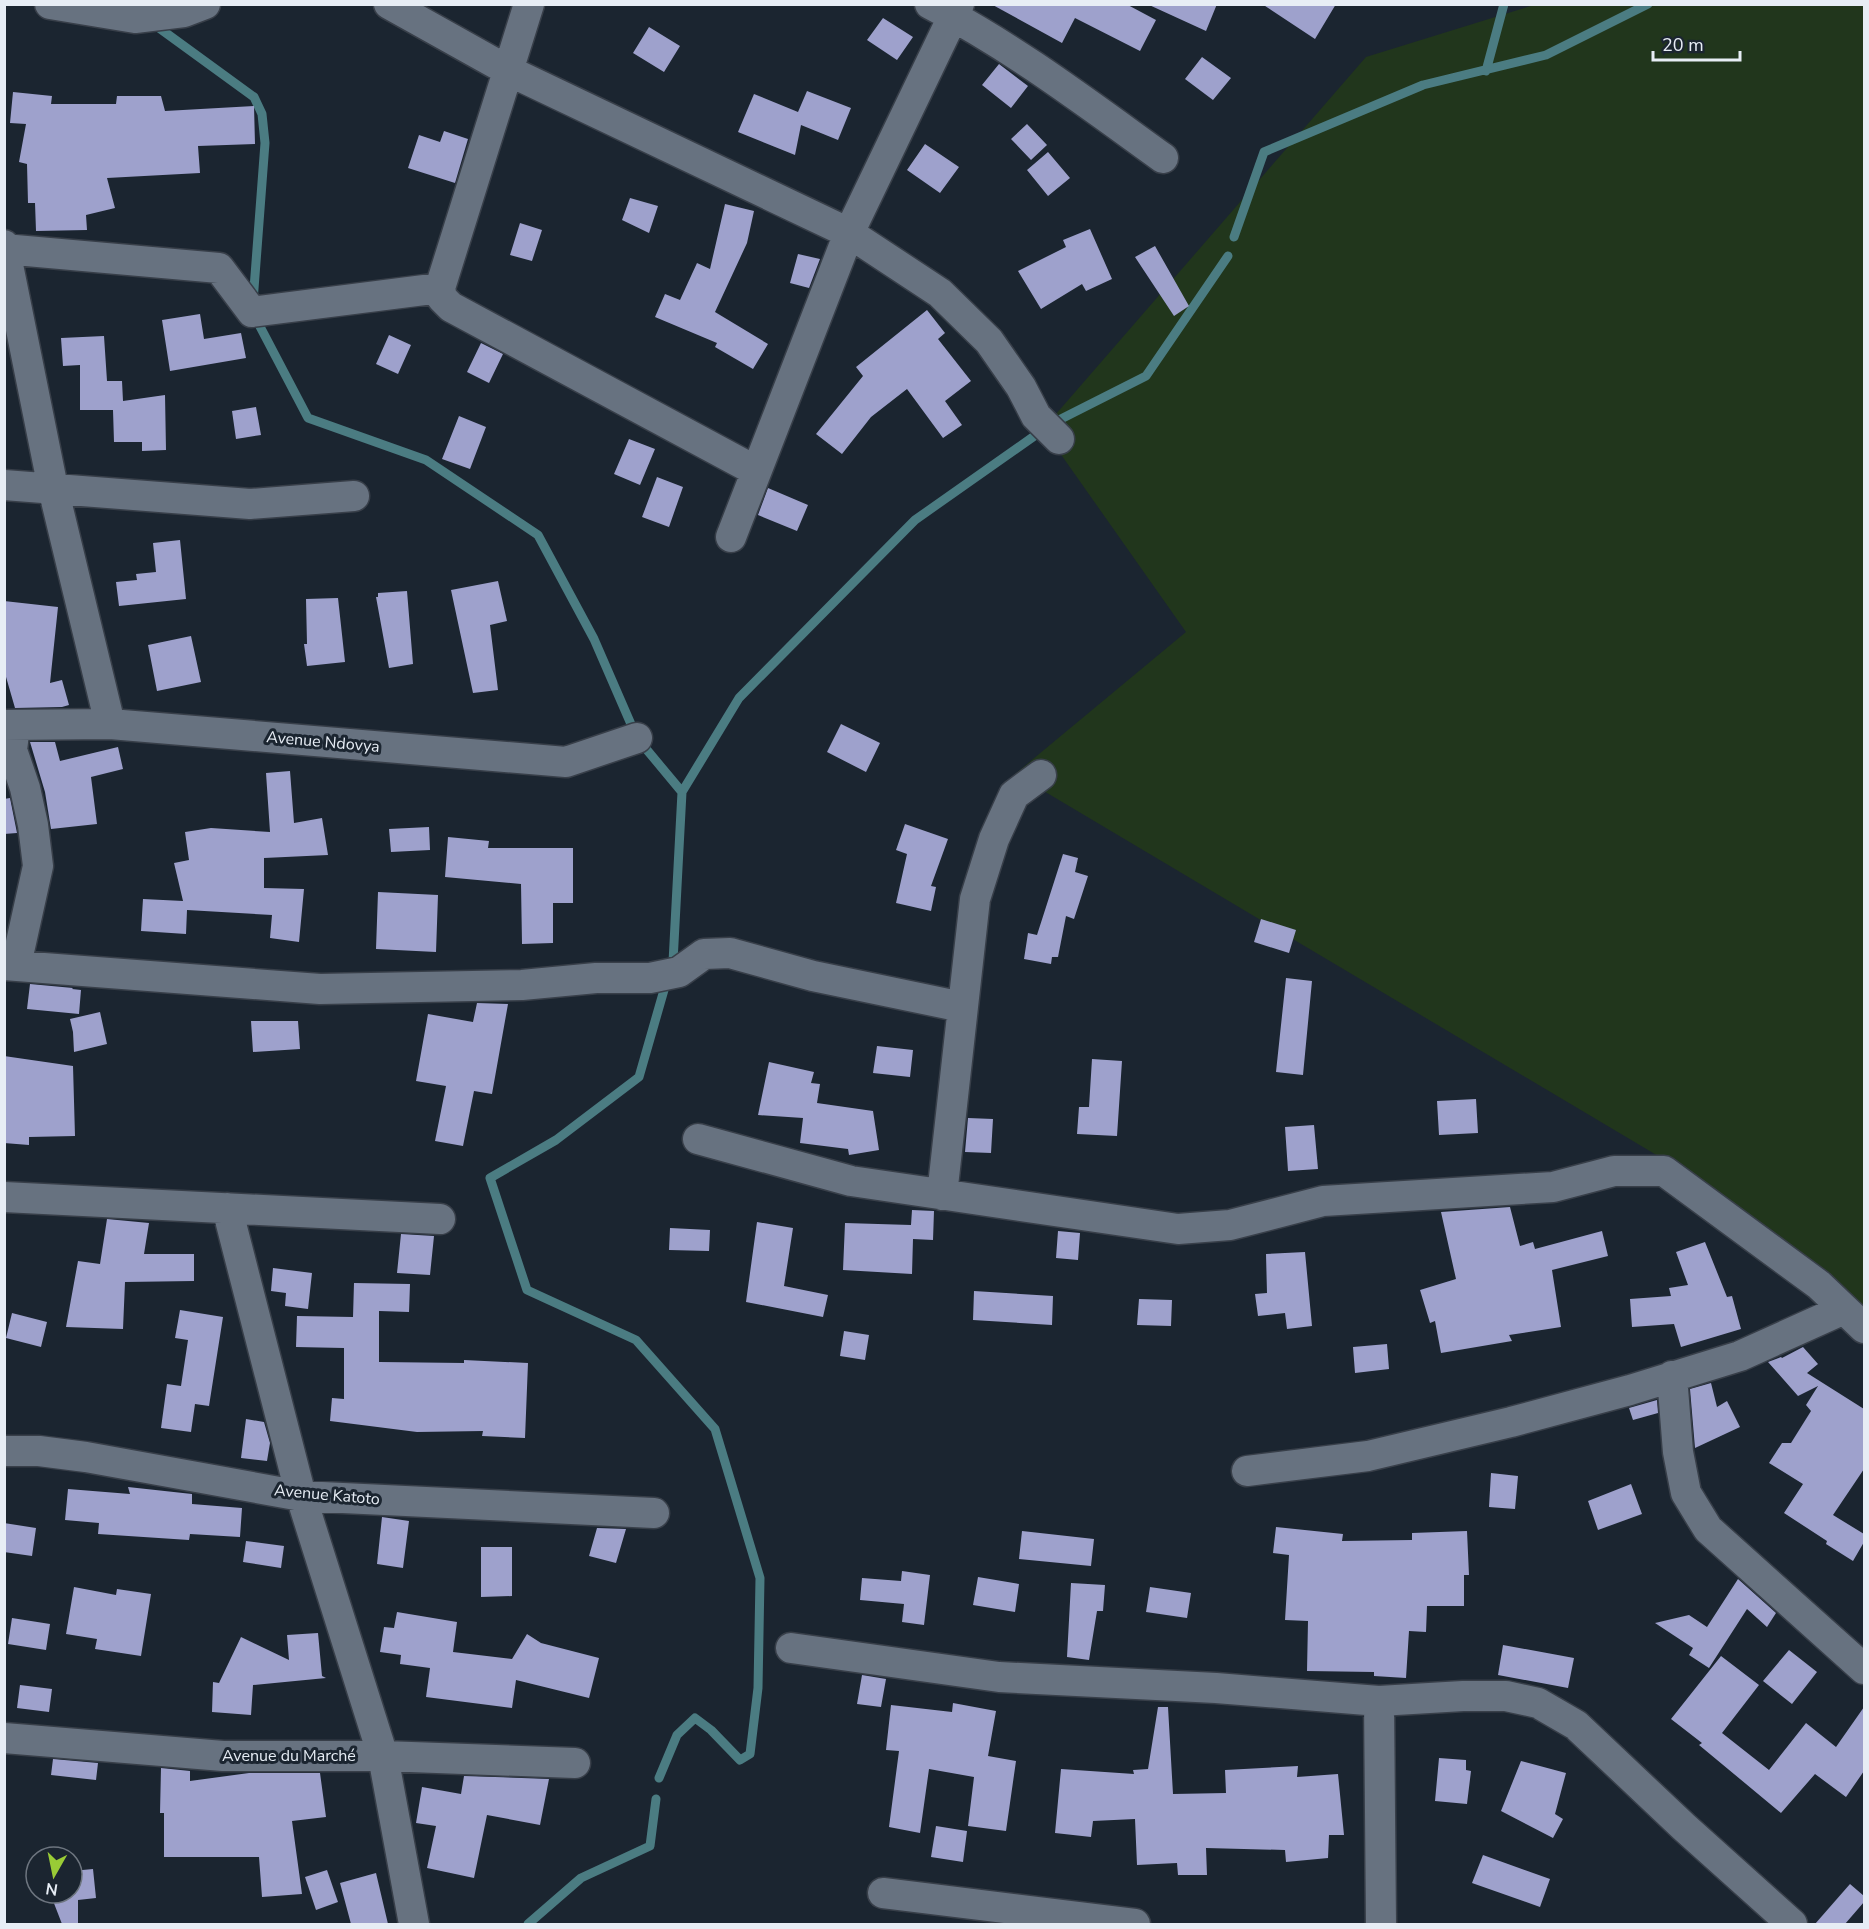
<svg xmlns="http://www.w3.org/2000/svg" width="1869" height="1929" font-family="'Nunito Sans',sans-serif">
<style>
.green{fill:#21361c}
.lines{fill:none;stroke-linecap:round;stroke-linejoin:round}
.stream{stroke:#4b7c82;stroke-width:9}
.building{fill:#9ea1cc}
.street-casing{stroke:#383f49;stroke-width:33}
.street{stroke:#677280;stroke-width:30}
.labels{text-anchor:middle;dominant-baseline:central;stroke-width:6;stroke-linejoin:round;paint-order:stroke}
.street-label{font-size:16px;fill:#e7edf5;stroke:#1b2530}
</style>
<rect width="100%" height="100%" fill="#1b2530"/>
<path class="green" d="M 1534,5 L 1864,5 L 1864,1334 L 1680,1169 L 1015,774 L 1186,632 L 1043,429 L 1366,57 Z"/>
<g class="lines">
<path class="stream" d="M 155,25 L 254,97 L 262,114 L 265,143 L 253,302
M 1486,71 L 1504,4
M 1234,237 L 1264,152 L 1423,85 L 1546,55 L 1648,4
M 254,315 L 308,418 L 426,460 L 538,535 L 594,639 L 637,738 L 682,792
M 1055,422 L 1146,376 L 1228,256
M 673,962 L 682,792 L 739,698 L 915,520 L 1040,432
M 659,1778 L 677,1735 L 695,1718 L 711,1730 L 740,1760 L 750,1754 L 758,1688 L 760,1578 L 715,1429 L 636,1340 L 527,1290 L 490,1178 L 556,1140 L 639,1077 L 666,983
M 528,1924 L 581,1878 L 650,1846 L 656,1799"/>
</g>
<path class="building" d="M 991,4 L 1126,4 L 1156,20 L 1140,51 L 1075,18 L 1062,43 Z
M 1147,4 L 1217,4 L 1206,31 Z
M 1262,4 L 1336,4 L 1315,39 Z
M 883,18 L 913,37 L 897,60 L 867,40 Z
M 649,27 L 680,46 L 664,72 L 633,53 Z
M 1202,57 L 1231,78 L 1213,100 L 1185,79 Z
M 999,64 L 1028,86 L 1011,108 L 982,85 Z
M 807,91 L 851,108 L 838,140 L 801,125 L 795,155 L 738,132 L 754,94 L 798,112 Z
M 13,92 L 52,96 L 51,104 L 116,104 L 117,96 L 161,96 L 165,111 L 254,106 L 255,144 L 198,146 L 200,173 L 107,178 L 115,208 L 86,215 L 87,230 L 36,231 L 35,203 L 28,203 L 27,164 L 19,162 L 26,124 L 10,123 Z
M 1027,124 L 1047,145 L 1031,160 L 1011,139 Z
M 444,131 L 468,139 L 455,183 L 408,168 L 419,135 L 440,142 Z
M 925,144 L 959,167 L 940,193 L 907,170 Z
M 1048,152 L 1070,178 L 1048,196 L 1027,170 Z
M 630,198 L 658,206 L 649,233 L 622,220 Z
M 725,204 L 754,211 L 747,243 L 715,312 L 768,344 L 753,369 L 715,347 L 717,343 L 655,317 L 665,294 L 680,300 L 697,263 L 710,269 Z
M 520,223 L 542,230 L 532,261 L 510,255 Z
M 1090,229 L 1112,279 L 1086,291 L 1082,284 L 1041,309 L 1018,271 L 1066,247 L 1063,240 Z
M 1155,246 L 1189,306 L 1174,316 L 1135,257 Z
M 798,254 L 820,259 L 809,288 L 790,283 Z
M 927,310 L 945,333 L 938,339 L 971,381 L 945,401 L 962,425 L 943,438 L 907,389 L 871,417 L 842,454 L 816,434 L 863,376 L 856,367 Z
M 200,314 L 204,339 L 241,333 L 246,358 L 170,371 L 162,320 Z
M 389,335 L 411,345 L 398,374 L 376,364 Z
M 104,336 L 107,381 L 122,381 L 123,401 L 165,395 L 166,450 L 142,451 L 142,442 L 114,442 L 113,410 L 80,410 L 80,365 L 63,366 L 61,338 Z
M 481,343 L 503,354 L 489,383 L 467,372 Z
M 256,407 L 261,435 L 236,439 L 232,411 Z
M 459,416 L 486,427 L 470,469 L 442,459 Z
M 629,439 L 655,449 L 640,485 L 614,474 Z
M 657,477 L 683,487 L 669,527 L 642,517 Z
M 768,488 L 808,505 L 797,531 L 758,515 Z
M 180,540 L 186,599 L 119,606 L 116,582 L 137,580 L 136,574 L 156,572 L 153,543 Z
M 498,581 L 507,621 L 490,625 L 498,690 L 473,693 L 451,590 Z
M 407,591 L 413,664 L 389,668 L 376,597 L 378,597 L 378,593 Z
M 338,598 L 345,662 L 307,666 L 304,644 L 307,644 L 306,599 Z
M 4,601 L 58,607 L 50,683 L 62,680 L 69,705 L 62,707 L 15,708 L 4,670 Z
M 191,636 L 201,682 L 157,691 L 148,645 Z
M 841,724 L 880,743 L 866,772 L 827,752 Z
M 30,742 L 55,742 L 60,761 L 118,747 L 123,769 L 91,777 L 97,824 L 51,829 L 45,792 Z
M 290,771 L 294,823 L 322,818 L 328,855 L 264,858 L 264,888 L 304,889 L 299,942 L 270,938 L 272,915 L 187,910 L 186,934 L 141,931 L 143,899 L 183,901 L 174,863 L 189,860 L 185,832 L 211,828 L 270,832 L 266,773 Z
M 10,798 L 17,833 L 4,834 L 4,799 Z
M 905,824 L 948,839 L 931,886 L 936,887 L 931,911 L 896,903 L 907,854 L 896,850 Z
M 429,827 L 430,850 L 391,852 L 389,829 Z
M 448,837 L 489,841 L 488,848 L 573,848 L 573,903 L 553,903 L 553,943 L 522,944 L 521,884 L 445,877 Z
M 1063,854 L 1078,858 L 1075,872 L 1088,876 L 1074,919 L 1066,916 L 1058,957 L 1052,957 L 1051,964 L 1024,959 L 1028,933 L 1037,935 Z
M 378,892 L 438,895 L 436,952 L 376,949 Z
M 1261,919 L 1296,930 L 1289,953 L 1254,942 Z
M 1286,978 L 1312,981 L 1303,1075 L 1276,1072 Z
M 30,984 L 73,988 L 72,989 L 81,990 L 79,1014 L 27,1009 Z
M 477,1003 L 508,1004 L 492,1094 L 474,1091 L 463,1146 L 435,1141 L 446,1086 L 416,1081 L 428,1014 L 473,1022 Z
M 100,1012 L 107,1044 L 74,1052 L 73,1032 L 70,1019 Z
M 251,1021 L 298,1021 L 300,1049 L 253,1052 Z
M 877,1046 L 913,1050 L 910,1077 L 873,1073 Z
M 4,1056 L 73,1066 L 75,1136 L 29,1137 L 29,1145 L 4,1143 Z
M 1092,1059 L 1122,1061 L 1117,1136 L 1077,1134 L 1079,1107 L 1089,1107 Z
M 769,1062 L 814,1072 L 811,1083 L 820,1084 L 817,1103 L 873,1111 L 879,1150 L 849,1155 L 848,1149 L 800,1143 L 803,1118 L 758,1115 Z
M 1476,1099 L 1478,1133 L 1439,1135 L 1437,1101 Z
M 968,1118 L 993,1119 L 991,1153 L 965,1152 Z
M 1314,1125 L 1318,1169 L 1288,1171 L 1285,1127 Z
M 1510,1207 L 1520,1246 L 1533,1242 L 1535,1249 L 1602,1231 L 1608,1256 L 1552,1270 L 1561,1327 L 1509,1335 L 1512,1341 L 1441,1353 L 1435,1321 L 1430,1323 L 1420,1290 L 1456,1279 L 1441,1212 Z
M 912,1210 L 934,1211 L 933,1240 L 913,1239 L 912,1274 L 843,1270 L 845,1223 L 911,1225 Z
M 107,1219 L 149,1223 L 144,1254 L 194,1254 L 194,1281 L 125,1282 L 123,1329 L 66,1327 L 78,1261 L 100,1264 Z
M 757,1222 L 793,1228 L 784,1286 L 828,1295 L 823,1317 L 746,1302 Z
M 670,1228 L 710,1230 L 709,1251 L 669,1250 Z
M 1058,1231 L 1080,1233 L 1078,1260 L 1056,1258 Z
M 401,1234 L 434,1236 L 430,1275 L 397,1273 Z
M 1705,1242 L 1727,1297 L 1732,1296 L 1741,1329 L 1681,1347 L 1674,1324 L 1632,1327 L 1630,1299 L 1671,1296 L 1669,1288 L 1688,1285 L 1676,1252 Z
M 1305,1252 L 1312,1326 L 1287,1329 L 1285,1313 L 1258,1316 L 1255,1294 L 1267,1293 L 1266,1254 Z
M 273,1268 L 312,1273 L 308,1309 L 285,1306 L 286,1293 L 271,1291 Z
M 354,1283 L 410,1284 L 409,1312 L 379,1311 L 379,1362 L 464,1363 L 464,1360 L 528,1363 L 525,1438 L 482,1436 L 483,1431 L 417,1432 L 330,1421 L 332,1398 L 344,1399 L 344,1348 L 296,1347 L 297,1316 L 353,1317 Z
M 974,1291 L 1053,1296 L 1052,1325 L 973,1320 Z
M 1139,1299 L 1172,1300 L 1171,1326 L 1137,1325 Z
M 180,1310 L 223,1317 L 209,1406 L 195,1404 L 191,1432 L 161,1428 L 167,1384 L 181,1386 L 188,1340 L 175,1338 Z
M 12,1313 L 47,1322 L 41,1347 L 6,1338 Z
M 844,1331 L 869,1335 L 865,1360 L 840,1356 Z
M 1387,1344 L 1389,1369 L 1355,1373 L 1353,1347 Z
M 1803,1347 L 1818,1364 L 1807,1373 L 1864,1409 L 1864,1469 L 1833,1515 L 1864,1534 L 1864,1542 L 1853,1561 L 1826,1544 L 1827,1541 L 1784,1513 L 1803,1484 L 1769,1463 L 1782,1443 L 1791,1443 L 1811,1411 L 1806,1405 L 1818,1386 L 1798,1396 L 1768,1362 L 1781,1357 L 1782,1358 Z
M 1711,1383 L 1717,1407 L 1727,1401 L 1740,1427 L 1695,1448 L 1690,1389 Z
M 1657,1400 L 1658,1413 L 1633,1420 L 1629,1408 Z
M 246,1419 L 264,1422 L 270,1443 L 267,1461 L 241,1458 Z
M 1491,1473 L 1518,1476 L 1515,1509 L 1489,1507 Z
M 1631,1484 L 1642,1514 L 1598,1530 L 1588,1501 Z
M 128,1487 L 192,1494 L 192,1504 L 242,1508 L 240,1537 L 190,1534 L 189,1540 L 98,1534 L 99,1523 L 65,1520 L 68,1489 L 130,1494 Z
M 382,1517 L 409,1521 L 403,1568 L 377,1564 Z
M 4,1523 L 36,1528 L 32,1556 L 4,1552 Z
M 1276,1527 L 1343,1534 L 1342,1541 L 1412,1540 L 1412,1533 L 1467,1531 L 1469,1575 L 1464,1575 L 1464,1606 L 1427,1606 L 1426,1632 L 1409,1631 L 1406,1678 L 1374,1676 L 1374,1672 L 1307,1671 L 1308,1621 L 1285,1620 L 1289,1555 L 1273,1553 Z
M 597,1528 L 626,1529 L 616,1563 L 589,1556 Z
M 1022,1531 L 1094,1539 L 1091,1566 L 1019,1559 Z
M 246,1541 L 284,1546 L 281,1568 L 243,1562 Z
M 481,1547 L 512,1547 L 512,1596 L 481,1597 Z
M 902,1571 L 930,1575 L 924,1625 L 902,1622 L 904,1604 L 860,1600 L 862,1578 L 901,1581 Z
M 978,1577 L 1019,1584 L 1015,1612 L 973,1605 Z
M 1738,1579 L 1776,1613 L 1767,1627 L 1747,1609 L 1709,1668 L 1689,1655 L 1693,1648 L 1655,1623 L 1689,1615 L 1707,1627 Z
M 1071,1583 L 1105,1585 L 1103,1611 L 1097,1611 L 1089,1660 L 1067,1657 Z
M 74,1587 L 116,1595 L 117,1589 L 151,1594 L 141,1656 L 95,1649 L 97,1639 L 66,1634 Z
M 1150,1587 L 1191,1593 L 1187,1618 L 1146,1612 Z
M 397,1612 L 457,1622 L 453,1652 L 512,1659 L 527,1634 L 541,1643 L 599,1658 L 589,1698 L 516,1680 L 512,1708 L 426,1697 L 430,1668 L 400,1664 L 401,1655 L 380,1652 L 384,1627 L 394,1628 Z
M 12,1618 L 50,1624 L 46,1650 L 8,1644 Z
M 318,1633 L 322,1676 L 326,1678 L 253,1685 L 251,1715 L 212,1712 L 213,1682 L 219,1683 L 241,1637 L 289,1660 L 287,1635 Z
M 1503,1645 L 1574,1658 L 1568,1688 L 1498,1675 Z
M 1789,1650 L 1817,1672 L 1792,1704 L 1763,1681 Z
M 1721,1656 L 1759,1685 L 1722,1733 L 1769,1770 L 1806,1723 L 1836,1747 L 1864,1707 L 1864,1771 L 1846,1797 L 1815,1774 L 1781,1813 L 1699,1745 L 1702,1743 L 1671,1719 Z
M 862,1675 L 886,1679 L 881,1707 L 857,1704 Z
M 20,1685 L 52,1689 L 49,1712 L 17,1708 Z
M 953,1703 L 996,1711 L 988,1756 L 1016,1761 L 1006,1831 L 968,1826 L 974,1777 L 929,1769 L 920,1833 L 889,1827 L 899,1751 L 886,1750 L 891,1705 L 952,1712 Z
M 1158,1707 L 1168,1707 L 1173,1794 L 1226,1793 L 1225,1770 L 1298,1766 L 1297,1777 L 1338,1774 L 1344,1835 L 1329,1835 L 1328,1858 L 1286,1862 L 1285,1850 L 1206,1848 L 1207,1875 L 1178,1875 L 1177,1863 L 1137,1865 L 1135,1819 L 1093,1821 L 1091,1837 L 1055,1833 L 1061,1769 L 1134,1774 L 1133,1770 L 1148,1769 Z
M 1439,1758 L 1466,1760 L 1466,1770 L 1471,1771 L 1467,1804 L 1435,1801 Z
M 53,1759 L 98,1763 L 96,1780 L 51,1775 Z
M 1521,1761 L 1566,1773 L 1555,1814 L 1563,1819 L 1553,1838 L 1501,1811 Z
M 161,1768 L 190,1771 L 190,1781 L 249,1773 L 320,1773 L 326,1817 L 292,1821 L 302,1894 L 262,1897 L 259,1857 L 164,1857 L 164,1813 L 160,1813 Z
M 464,1776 L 549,1779 L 540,1825 L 487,1815 L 474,1878 L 427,1868 L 436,1826 L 416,1823 L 422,1787 L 461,1794 Z
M 936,1826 L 967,1831 L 963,1862 L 931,1857 Z
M 1483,1855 L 1550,1879 L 1540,1907 L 1472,1883 Z
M 93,1869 L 96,1898 L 78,1900 L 78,1924 L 62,1924 L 50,1893 L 72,1893 L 72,1871 Z
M 327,1870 L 338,1902 L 316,1910 L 305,1877 Z
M 376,1873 L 388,1924 L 351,1924 L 340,1883 Z
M 1850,1884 L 1864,1896 L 1864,1902 L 1845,1924 L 1815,1924 Z"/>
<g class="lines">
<defs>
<path id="street" d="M 50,4 L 135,18 L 184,12 L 205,4
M 389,4 L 509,71 L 849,233 L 940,293 L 989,341 L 1021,387 L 1036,416 L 1059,439
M 529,4 L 440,288 L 442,298 L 451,307 L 756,471
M 930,4 C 1013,47 1088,104 1163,158
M 4,245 L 53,488 L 110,724
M 4,249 L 219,268 L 252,312 L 440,288
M 4,485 L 250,504 L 354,496
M 731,537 L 849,233 L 959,4
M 4,725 L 110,724 L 566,762 L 637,738
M 15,726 L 12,750 L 25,788 L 33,825 L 38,866 L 16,965
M 4,965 L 320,989 L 522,985 L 596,978 L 650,978 L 679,972 L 704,954 L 730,953 L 813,976 L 962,1007
M 698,1139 L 851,1181 L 1178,1229 L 1230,1225 L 1323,1201 L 1553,1187 L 1614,1171 L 1664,1171 L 1819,1285 L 1864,1328
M 942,1195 L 975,899 L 994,839 L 1014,795 L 1041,775
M 4,1197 L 440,1219
M 227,1208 L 301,1496 L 383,1756 L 414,1924
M 1672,1376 L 1678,1452 L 1686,1493 L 1708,1529 L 1864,1669
M 4,1451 L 39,1451 L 86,1457 L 301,1496 L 654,1513
M 1247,1471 L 1368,1456 L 1511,1422 L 1630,1390 L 1740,1356 L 1844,1309
M 791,1648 L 999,1677 L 1216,1688 L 1379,1701 L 1463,1696 L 1506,1696 L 1538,1703 L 1576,1725 L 1684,1827 L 1792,1924
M 1379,1701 L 1381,1924
M 4,1738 L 223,1756 L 383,1756 L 575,1763
M 883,1893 L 1135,1924"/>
</defs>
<use href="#street" class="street-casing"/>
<use href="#street" class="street"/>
</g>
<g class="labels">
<g class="street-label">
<text transform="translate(323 742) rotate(5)">Avenue Ndovya</text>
<text transform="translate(327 1495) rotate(5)">Avenue Katoto</text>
<text x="289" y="1756">Avenue du Marché</text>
</g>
</g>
<rect width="1869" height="1929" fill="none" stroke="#e7edf5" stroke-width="12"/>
<g transform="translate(54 1875) rotate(189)"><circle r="28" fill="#1b2530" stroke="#6d757f" stroke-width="1.5"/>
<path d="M0-4.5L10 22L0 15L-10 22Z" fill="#99cb36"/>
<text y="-9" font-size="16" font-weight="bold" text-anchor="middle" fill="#e7edf5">N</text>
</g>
<path d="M1653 51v9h87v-9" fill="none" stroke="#e7edf5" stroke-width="3"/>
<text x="1662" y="51" font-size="18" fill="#e7edf5" stroke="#1b2530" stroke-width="4.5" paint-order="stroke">20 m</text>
</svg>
